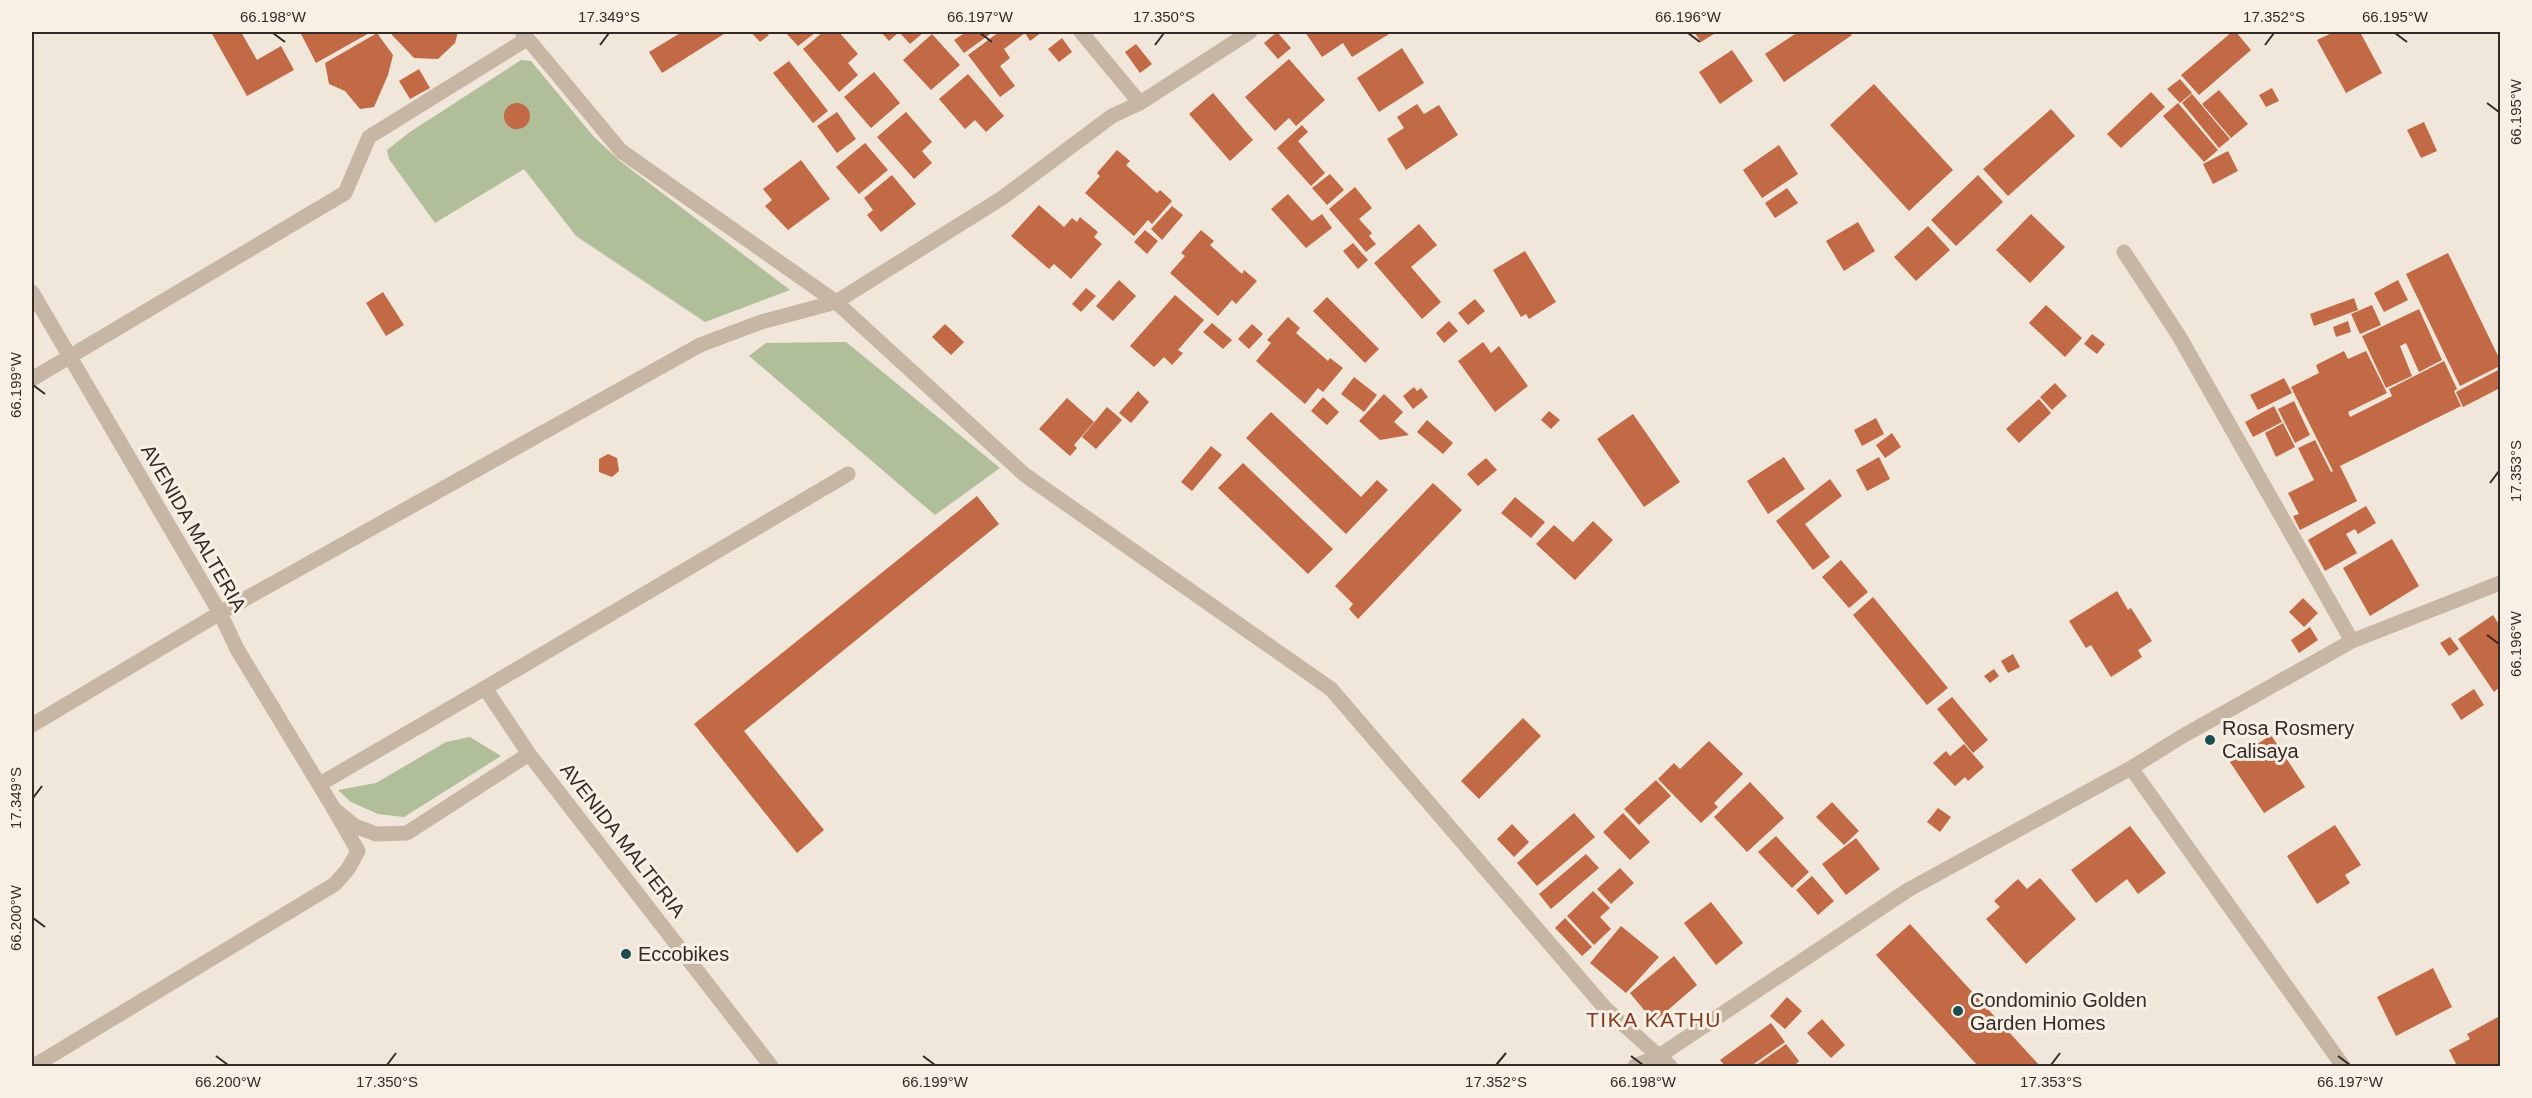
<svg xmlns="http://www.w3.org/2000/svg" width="2532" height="1098" font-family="Arial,sans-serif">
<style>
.green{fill:#b0be99}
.building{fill:#c26945}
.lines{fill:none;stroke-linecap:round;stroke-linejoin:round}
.minor{stroke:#c8b6a5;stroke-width:15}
.tertiary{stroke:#c8b6a5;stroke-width:15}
.ticks{fill:none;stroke:#342b26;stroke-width:2}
.poi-dot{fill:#1d4d53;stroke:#f8f0e5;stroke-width:2}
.labels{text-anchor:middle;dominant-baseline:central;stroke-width:6;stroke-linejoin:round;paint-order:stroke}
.street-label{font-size:20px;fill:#342b26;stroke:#f8f0e5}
.poi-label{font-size:20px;fill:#342b26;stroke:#f8f0e5;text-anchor:start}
.neighbourhood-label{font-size:21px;letter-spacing:1.5px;fill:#803d22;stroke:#f8f0e5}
.neatline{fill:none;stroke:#342b26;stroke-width:2}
.ticks-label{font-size:15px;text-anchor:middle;fill:#342b26}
</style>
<rect width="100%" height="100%" fill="#f0e6d9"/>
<path class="green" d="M 521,60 L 531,61 L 594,137 L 620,161 L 790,290 L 705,322 L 576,236 L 524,169 L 435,223 L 389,159 L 387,150 L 410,132 Z
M 846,342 L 1000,468 L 935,515 L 749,356 L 766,343 Z
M 470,737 L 501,756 L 404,817 L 378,814 L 351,802 L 338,790 L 376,783 L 446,742 Z"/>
<path class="building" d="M 211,32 L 241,32 L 257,60 L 281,46 L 294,70 L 247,96 Z
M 300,32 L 371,32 L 316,63 Z
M 392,32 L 458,32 L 455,43 L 438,59 L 414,58 L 392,35 Z
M 682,32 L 727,32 L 662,73 L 649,52 Z
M 751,32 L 765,32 L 769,35 L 760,42 Z
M 785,32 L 816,32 L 798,46 Z
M 823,32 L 839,32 L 858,54 L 848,63 L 858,75 L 839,92 L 803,49 Z
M 881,32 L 924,32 L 910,44 L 899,32 L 889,41 Z
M 966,32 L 993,32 L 964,53 L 954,40 Z
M 999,32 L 1042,32 L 1030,41 L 1025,33 L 1004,49 L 1010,58 L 1000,66 L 1015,86 L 1000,97 L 968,55 Z
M 1277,32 L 1291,48 L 1278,59 L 1264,43 Z
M 1305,32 L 1387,32 L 1389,34 L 1352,57 L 1343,43 L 1322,57 Z
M 1694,32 L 1717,32 L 1701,42 Z
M 1798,32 L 1849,32 L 1852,35 L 1784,82 L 1765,54 Z
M 2232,32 L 2236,32 L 2251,50 L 2199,95 L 2181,75 Z
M 2334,32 L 2360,32 L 2382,73 L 2346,93 L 2317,40 Z
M 377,33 L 393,55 L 388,75 L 374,107 L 360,109 L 345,91 L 329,84 L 325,63 Z
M 932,34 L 960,65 L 931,90 L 903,60 Z
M 1062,38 L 1072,52 L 1059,62 L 1048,49 Z
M 1136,44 L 1152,64 L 1140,73 L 1125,52 Z
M 1402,48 L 1424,83 L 1379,112 L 1357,78 Z
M 1732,50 L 1753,81 L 1720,104 L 1699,72 Z
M 1289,59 L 1325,100 L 1296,126 L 1289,118 L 1275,131 L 1245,97 Z
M 789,61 L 828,111 L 813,123 L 773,73 Z
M 419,69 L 430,88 L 410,99 L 399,81 Z
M 874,72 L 900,103 L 871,128 L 844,97 Z
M 968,74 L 1004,116 L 986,132 L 975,120 L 965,129 L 939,99 Z
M 2180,79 L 2192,93 L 2180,103 L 2167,89 Z
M 1874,84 L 1953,170 L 1909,211 L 1830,125 Z
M 2272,88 L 2279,101 L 2266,107 L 2259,95 Z
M 2219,90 L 2248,124 L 2231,138 L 2202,104 Z
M 2151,92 L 2165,107 L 2121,148 L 2107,134 Z
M 1213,93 L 1253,140 L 1230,161 L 1189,114 Z
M 2192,94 L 2230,139 L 2219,148 L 2182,103 Z
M504 116a13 13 0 1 1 26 0a13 13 0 1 1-26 0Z
M 2178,103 L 2218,150 L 2204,162 L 2163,116 Z
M 1417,104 L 1424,114 L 1439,105 L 1458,135 L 1406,170 L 1387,139 L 1404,128 L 1397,117 Z
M 2051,109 L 2075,136 L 2008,196 L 1983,169 Z
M 837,112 L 856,139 L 837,153 L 817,126 Z
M 906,112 L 932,142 L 922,151 L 932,163 L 914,179 L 877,137 Z
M 2424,122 L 2437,151 L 2421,158 L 2407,130 Z
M 1302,125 L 1308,132 L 1298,141 L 1325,173 L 1311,186 L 1277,148 Z
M 865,143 L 888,170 L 859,194 L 836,167 Z
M 1779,145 L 1798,174 L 1762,198 L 1743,170 Z
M 1117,150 L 1130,161 L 1126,165 L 1157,193 L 1160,190 L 1172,201 L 1152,224 L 1148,220 L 1134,236 L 1085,193 L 1100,176 L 1097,173 Z
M 2228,151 L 2238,171 L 2213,184 L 2203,164 Z
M 801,160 L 830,199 L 788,230 L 765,206 L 772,200 L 763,189 Z
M 1330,174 L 1344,190 L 1327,205 L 1312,188 Z
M 892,175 L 916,204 L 881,232 L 867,215 L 873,210 L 864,198 Z
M 1978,175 L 2003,202 L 1956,246 L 1931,220 Z
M 1355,187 L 1372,208 L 1359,219 L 1372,233 L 1369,236 L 1376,244 L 1366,252 L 1329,209 Z
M 1787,188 L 1798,203 L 1775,218 L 1765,203 Z
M 1288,194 L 1312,221 L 1322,214 L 1332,228 L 1306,248 L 1271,209 Z
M 1039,205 L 1064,227 L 1072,218 L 1077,222 L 1080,217 L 1098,232 L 1094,237 L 1102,244 L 1071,279 L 1054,264 L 1049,269 L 1011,236 Z
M 1172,206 L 1183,215 L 1162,240 L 1151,229 Z
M 2031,214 L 2065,247 L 2030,283 L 1996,250 Z
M 1858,222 L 1875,251 L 1844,271 L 1826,241 Z
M 1419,224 L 1437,245 L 1411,267 L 1441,302 L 1422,319 L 1374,263 Z
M 1928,226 L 1950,250 L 1916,281 L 1894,257 Z
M 1145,230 L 1158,241 L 1147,254 L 1134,242 Z
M 1201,230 L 1214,241 L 1210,245 L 1242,274 L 1244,270 L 1257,281 L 1236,304 L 1232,300 L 1218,316 L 1170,273 L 1185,256 L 1181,253 Z
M 1353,243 L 1368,260 L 1358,269 L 1343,251 Z
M 1525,251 L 1556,302 L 1529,319 L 1526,314 L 1521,317 L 1493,270 Z
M 2448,253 L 2500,360 L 2500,366 L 2460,386 L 2406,274 Z
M 1119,280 L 1136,296 L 1113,321 L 1096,306 Z
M 2398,280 L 2408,300 L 2384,312 L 2374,293 Z
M 1086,288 L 1096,296 L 1081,312 L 1072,304 Z
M 383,292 L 404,325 L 386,336 L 366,303 Z
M 1175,295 L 1204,320 L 1178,350 L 1183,353 L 1172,365 L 1164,357 L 1154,367 L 1130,346 Z
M 1327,297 L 1379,349 L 1365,363 L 1313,311 Z
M 2354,298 L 2358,310 L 2314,326 L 2310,314 Z
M 1475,299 L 1485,311 L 1468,325 L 1458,313 Z
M 2046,305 L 2082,338 L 2065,357 L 2029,323 Z
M 2372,305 L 2381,325 L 2360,334 L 2351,314 Z
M 2419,309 L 2442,360 L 2419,372 L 2406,343 L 2400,346 L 2412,376 L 2386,388 L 2362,336 Z
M 1288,317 L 1300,328 L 1296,333 L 1328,361 L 1330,358 L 1343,368 L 1323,392 L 1318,388 L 1305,404 L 1256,361 L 1271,343 L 1267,340 Z
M 1449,321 L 1458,331 L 1444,343 L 1436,333 Z
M 2348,321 L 2351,332 L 2336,337 L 2333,327 Z
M 1212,323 L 1232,340 L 1223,349 L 1203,332 Z
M 945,324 L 964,342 L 951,355 L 932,337 Z
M 1252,324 L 1263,334 L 1249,349 L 1238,339 Z
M 2092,334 L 2105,344 L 2097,354 L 2084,344 Z
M 1483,342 L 1491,353 L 1499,346 L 1528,386 L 1495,412 L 1458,361 Z
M 2344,351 L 2348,359 L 2366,351 L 2387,393 L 2348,412 L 2350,417 L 2392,396 L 2389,389 L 2444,361 L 2457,389 L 2454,391 L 2461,406 L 2340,466 L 2357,501 L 2300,530 L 2293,516 L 2299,514 L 2288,493 L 2314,480 L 2298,448 L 2315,440 L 2331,472 L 2333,471 L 2291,387 L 2319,373 L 2316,365 Z
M 2500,369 L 2500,388 L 2463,407 L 2456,392 Z
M 1354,377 L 1377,395 L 1364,412 L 1341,394 Z
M 2284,378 L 2292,393 L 2258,410 L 2250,395 Z
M 2055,383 L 2067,396 L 2052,410 L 2040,397 Z
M 1414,387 L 1417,391 L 1421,388 L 1428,397 L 1413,409 L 1403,396 Z
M 1138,391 L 1149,402 L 1131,423 L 1119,413 Z
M 1384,394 L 1403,412 L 1394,422 L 1409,435 L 1380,440 L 1359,421 Z
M 1323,397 L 1339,412 L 1327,425 L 1311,411 Z
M 1067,398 L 1094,422 L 1074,445 L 1077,448 L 1070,456 L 1039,429 Z
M 2039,399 L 2051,413 L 2019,443 L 2006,429 Z
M 2294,401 L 2310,435 L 2295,443 L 2278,409 Z
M 2274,406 L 2282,422 L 2253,437 L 2245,422 Z
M 1107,407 L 1122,420 L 1096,449 L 1082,437 Z
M 1549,411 L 1560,420 L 1551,429 L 1541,420 Z
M 1271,412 L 1361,497 L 1377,480 L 1388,490 L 1346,534 L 1246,438 Z
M 1633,414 L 1680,482 L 1644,507 L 1597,439 Z
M 1876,418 L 1884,434 L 1862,446 L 1854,430 Z
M 1427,420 L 1453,443 L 1443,454 L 1417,432 Z
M 2283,423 L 2295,447 L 2276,457 L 2265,433 Z
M 1892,433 L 1901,447 L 1885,458 L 1876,445 Z
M 1211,446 L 1222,455 L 1192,491 L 1181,482 Z
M 608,454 L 617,458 L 619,471 L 612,477 L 599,472 L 599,459 Z
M 1784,457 L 1805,489 L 1768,514 L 1747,481 Z
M 1879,457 L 1890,479 L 1867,491 L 1856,470 Z
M 1486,458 L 1497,470 L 1478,486 L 1467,474 Z
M 1243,463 L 1333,549 L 1308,574 L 1218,488 Z
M 1830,479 L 1842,496 L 1805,524 L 1830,557 L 1813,570 L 1776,521 Z
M 1433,483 L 1462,510 L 1358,619 L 1349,609 L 1353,604 L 1335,586 Z
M 977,496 L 999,524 L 744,731 L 824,830 L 797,853 L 694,724 Z
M 1515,497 L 1545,522 L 1531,538 L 1501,513 Z
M 2366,506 L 2376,523 L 2358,534 L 2355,529 L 2346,534 L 2357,553 L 2325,571 L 2308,540 Z
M 1593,521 L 1613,540 L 1575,580 L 1536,544 L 1554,525 L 1573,542 Z
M 2392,539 L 2419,586 L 2370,616 L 2343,568 Z
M 1841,560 L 1868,592 L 1849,608 L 1822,577 Z
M 2117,591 L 2128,610 L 2131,608 L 2152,641 L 2138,650 L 2142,657 L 2111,677 L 2091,645 L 2086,648 L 2069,621 Z
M 1873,597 L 1948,688 L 1927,705 L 1853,615 Z
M 2303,598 L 2318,613 L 2304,627 L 2289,612 Z
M 2493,615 L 2500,626 L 2500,687 L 2494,692 L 2458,639 Z
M 2310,627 L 2318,640 L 2299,653 L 2291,640 Z
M 2450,637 L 2459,649 L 2449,656 L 2440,643 Z
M 2013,654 L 2020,667 L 2008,673 L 2001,661 Z
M 1994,669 L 1999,676 L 1990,683 L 1984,676 Z
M 2474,689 L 2484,705 L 2461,720 L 2451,704 Z
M 1952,697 L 1988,740 L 1973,753 L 1937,709 Z
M 1523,718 L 1541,736 L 1479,799 L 1461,781 Z
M 2271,735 L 2305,787 L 2264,813 L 2230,762 Z
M 1709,741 L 1743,774 L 1714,803 L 1718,807 L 1701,823 L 1658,779 L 1674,763 L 1680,769 Z
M 1964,744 L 1984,767 L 1968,781 L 1965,777 L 1955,786 L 1933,763 L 1946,751 L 1950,756 Z
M 1656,780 L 1671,796 L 1639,825 L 1624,809 Z
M 1750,782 L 1784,818 L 1747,852 L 1714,817 Z
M 1832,802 L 1859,831 L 1844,845 L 1816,817 Z
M 1938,808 L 1951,817 L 1940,832 L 1927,822 Z
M 1574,813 L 1595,837 L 1537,886 L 1517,863 Z
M 1623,813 L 1650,842 L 1630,860 L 1603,832 Z
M 1512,824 L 1529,842 L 1514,857 L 1497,839 Z
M 2335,825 L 2361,865 L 2345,875 L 2350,883 L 2317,904 L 2287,856 Z
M 2130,826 L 2166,873 L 2138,894 L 2127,879 L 2096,903 L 2071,870 Z
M 1776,836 L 1809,872 L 1792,888 L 1758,852 Z
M 1856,838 L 1880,869 L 1846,895 L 1822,864 Z
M 1586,854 L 1599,868 L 1551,909 L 1539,894 Z
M 1620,868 L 1634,883 L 1611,904 L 1597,889 Z
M 1812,876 L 1834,901 L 1818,915 L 1796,890 Z
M 2040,878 L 2076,919 L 2026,964 L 1986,919 L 2000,907 L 1994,901 L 2018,879 L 2027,889 Z
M 1593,891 L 1610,908 L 1600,917 L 1611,929 L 1594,945 L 1567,916 Z
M 1711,902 L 1743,943 L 1716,965 L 1684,923 Z
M 1565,918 L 1592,947 L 1582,956 L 1555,928 Z
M 1910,924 L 2040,1066 L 1978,1066 L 1876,955 Z
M 1621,926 L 1659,957 L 1626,993 L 1590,963 Z
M 1674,956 L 1697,985 L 1654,1022 L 1630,993 Z
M 2433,968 L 2452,1007 L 2396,1036 L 2377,997 Z
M 1787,997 L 1802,1011 L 1785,1029 L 1770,1016 Z
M 2498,1017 L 2500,1021 L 2500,1066 L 2457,1066 L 2449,1050 L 2470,1039 L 2467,1034 Z
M 1822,1019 L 1845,1045 L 1831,1058 L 1807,1033 Z
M 1771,1023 L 1785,1042 L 1751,1066 L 1725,1066 L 1720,1060 Z
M 1786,1044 L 1799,1061 L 1794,1066 L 1755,1066 Z"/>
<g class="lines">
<path class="minor" d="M 522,32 L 621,151 L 836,302 L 1025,475 L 1331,689 L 1605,1008 L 1670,1066
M 1081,32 L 1140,103
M 2124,252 L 2179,336 L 2352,641
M 32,379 L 345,193 L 369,137 L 527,39
M 485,688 L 848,474
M 32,725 L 220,613 L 700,345 L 761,322 L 836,302 L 1002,198 L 1112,116 L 1140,103 L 1250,32
M 2131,768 L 2343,1066
M 34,1066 L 335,884 L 348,869 L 358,851 L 335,811
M 1635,1066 L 1659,1056 L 1908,890 L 2131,768 L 2181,737 L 2352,641 L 2500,583"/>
<path class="tertiary" d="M 32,292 L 220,613 L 237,649 L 334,809 L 355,826 L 376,834 L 407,833 L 529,754
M 320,784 L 485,688 L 529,754 L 771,1066"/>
</g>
<path class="ticks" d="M 273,33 L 285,42M 980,33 L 992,42M 1688,33 L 1700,42M 2395,33 L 2407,42M 600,45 L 609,33M 1155,45 L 1164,33M 2265,45 L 2274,33M 2487,103 L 2499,112M 33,385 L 45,394M 2490,483 L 2499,471M 2487,635 L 2499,644M 33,798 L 42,786M 33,918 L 45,927M 216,1056 L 228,1065M 923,1056 L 935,1065M 1631,1056 L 1643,1065M 2338,1056 L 2350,1065M 387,1065 L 396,1053M 1496,1065 L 1506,1053M 2051,1065 L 2060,1053"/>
<g class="poi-dot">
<circle cx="2210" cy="740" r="6"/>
<circle cx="626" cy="954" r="6"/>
<circle cx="1958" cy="1011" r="6"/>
</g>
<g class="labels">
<g class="street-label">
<text transform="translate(194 528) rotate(60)">AVENIDA MALTERIA</text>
<text transform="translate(623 840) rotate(52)">AVENIDA MALTERIA</text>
</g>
<g class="poi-label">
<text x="2222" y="728">Rosa Rosmery<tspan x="2222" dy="23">Calisaya</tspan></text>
<text x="638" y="954">Eccobikes</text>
<text x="1970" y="1000">Condominio Golden<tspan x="1970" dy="23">Garden Homes</tspan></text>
</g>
<g class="neighbourhood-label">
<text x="1654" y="1019">TIKA KATHU</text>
</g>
</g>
<rect width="2532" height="1098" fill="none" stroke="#f8f0e5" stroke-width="66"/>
<rect x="33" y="33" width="2466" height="1032" class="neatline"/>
<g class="ticks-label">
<text x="273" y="22">66.198°W</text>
<text x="609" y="22">17.349°S</text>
<text x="980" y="22">66.197°W</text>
<text x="1164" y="22">17.350°S</text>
<text x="1688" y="22">66.196°W</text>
<text x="2274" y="22">17.352°S</text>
<text x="2395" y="22">66.195°W</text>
<text transform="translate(2516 112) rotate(-90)" y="5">66.195°W</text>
<text transform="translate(16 385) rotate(-90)" y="5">66.199°W</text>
<text transform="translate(2516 471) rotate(-90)" y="5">17.353°S</text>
<text transform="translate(2516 644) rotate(-90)" y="5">66.196°W</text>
<text transform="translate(16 798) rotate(-90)" y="5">17.349°S</text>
<text transform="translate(16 918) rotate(-90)" y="5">66.200°W</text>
<text x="228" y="1087">66.200°W</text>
<text x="387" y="1087">17.350°S</text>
<text x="935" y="1087">66.199°W</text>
<text x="1496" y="1087">17.352°S</text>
<text x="1643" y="1087">66.198°W</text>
<text x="2051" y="1087">17.353°S</text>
<text x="2350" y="1087">66.197°W</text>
</g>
</svg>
